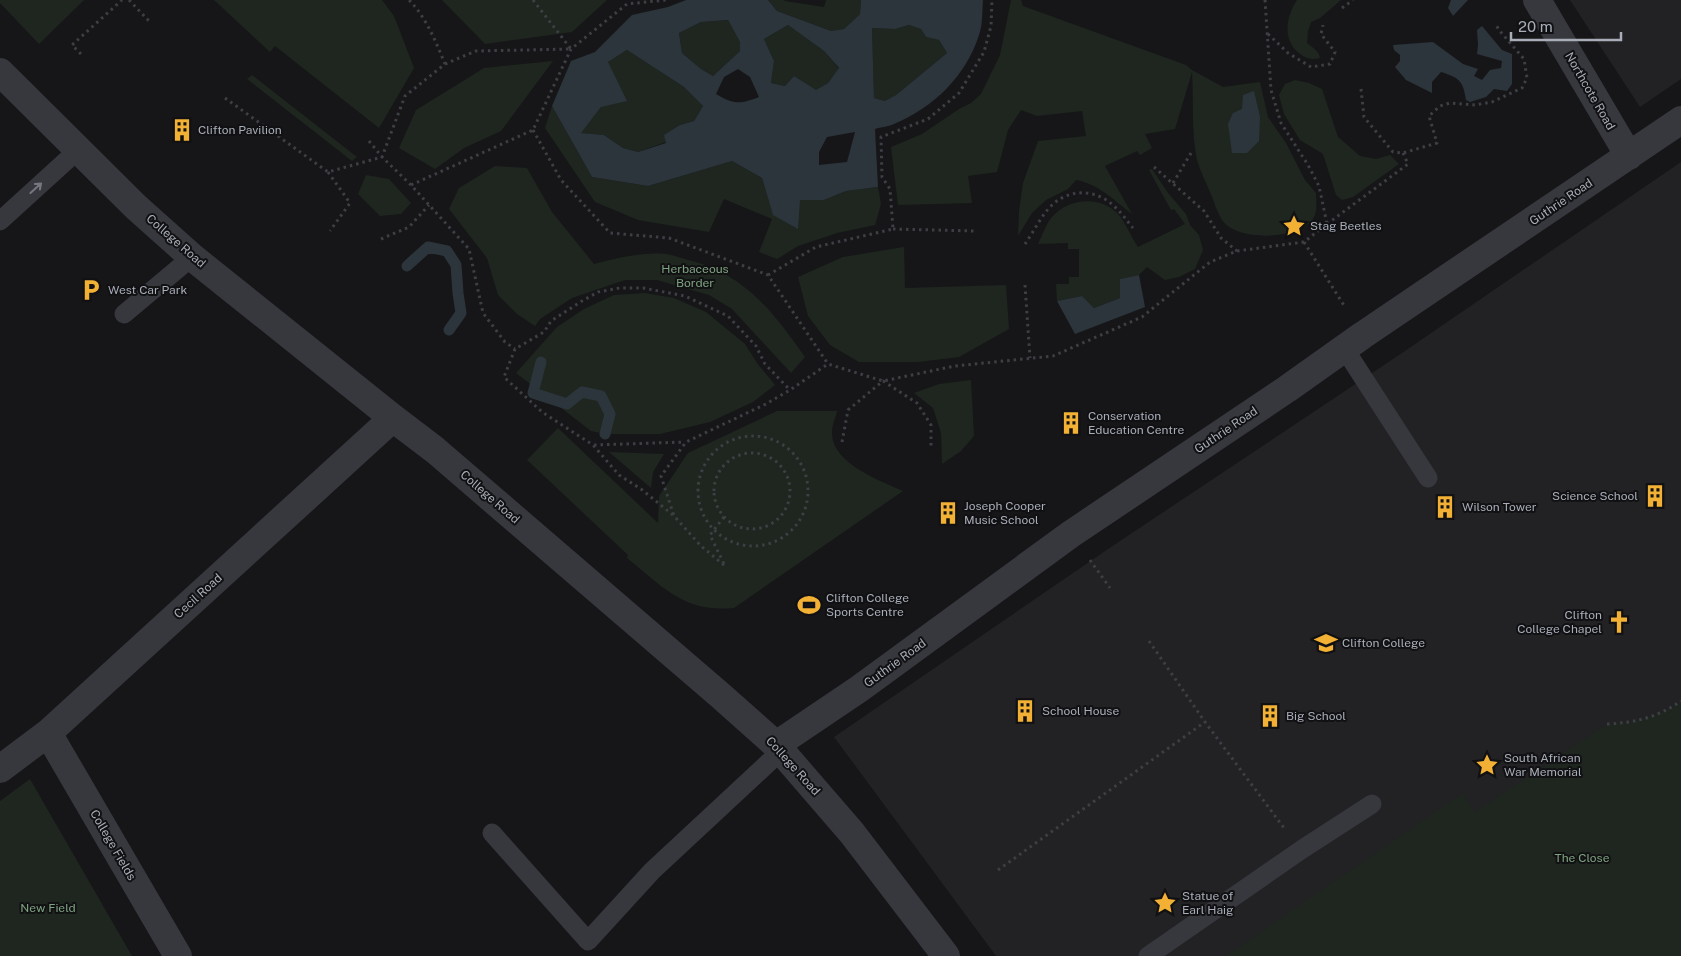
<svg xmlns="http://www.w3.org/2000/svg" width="1681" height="956" font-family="'Public Sans',sans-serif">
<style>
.built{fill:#222225}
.green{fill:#1e261f}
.water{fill:#2c353c;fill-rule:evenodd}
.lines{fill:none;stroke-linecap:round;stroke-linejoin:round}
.stream{stroke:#2c353c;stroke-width:11}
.path{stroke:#3d3f44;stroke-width:3;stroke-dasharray:2.5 4;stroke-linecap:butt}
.lane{stroke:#37383d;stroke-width:19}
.street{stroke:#37383d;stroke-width:28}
.oneway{stroke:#757881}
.labels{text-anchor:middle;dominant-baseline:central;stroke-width:4;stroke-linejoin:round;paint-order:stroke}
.street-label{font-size:12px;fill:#a8adb8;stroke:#111113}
.poi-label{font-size:12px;fill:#a8adb8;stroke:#111113;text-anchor:start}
.park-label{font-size:12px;fill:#7fa381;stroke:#111113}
</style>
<rect width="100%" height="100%" fill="#161618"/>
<path class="built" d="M 1570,0 L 1681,0 L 1681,79 L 1640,107 Z
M 1681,162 L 1681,956 L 996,956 L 834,737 L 1108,549 L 1402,353 Z"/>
<path class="green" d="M 0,0 L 84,0 L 39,44 L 0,3 Z
M 214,0 L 382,0 L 394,16 L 414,68 L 379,128 L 275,46 L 270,52 Z
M 442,0 L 607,0 L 572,32 L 485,44 Z
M 768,0 L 784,0 L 785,1 L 824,7 L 826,0 L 861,0 L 860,14 L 844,29 L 831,31 L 777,11 Z
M 1011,0 L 1021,0 L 1023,6 L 1186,65 L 1192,70 L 1223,87 L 1260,82 L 1268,117 L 1286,143 L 1305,180 L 1316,193 C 1316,201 1318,212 1313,219 C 1297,240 1237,242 1222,220 C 1217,212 1214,201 1210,192 C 1206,182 1200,171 1197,160 C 1191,132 1194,100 1192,72 L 1175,129 L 1145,134 L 1152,148 L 1140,155 L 1137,151 L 1105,166 L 1132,214 C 1115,201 1097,183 1076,180 L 1068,189 L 1046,200 L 1032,213 L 1018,236 L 1019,211 L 1023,183 L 1038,141 L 1086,136 L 1082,111 L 1037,116 L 1021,110 L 1008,130 L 997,172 L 968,176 L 972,203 L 898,205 L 891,147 L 922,134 L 959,109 L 971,103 L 981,94 L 1000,55 Z
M 1297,0 L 1341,0 L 1320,18 L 1311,22 L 1308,31 L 1307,43 C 1312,47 1319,51 1320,58 C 1311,60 1306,59 1299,53 C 1282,40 1286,16 1297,0 Z
M 728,20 L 740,42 L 740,51 L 713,76 L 701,69 L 682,53 L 679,33 L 701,22 Z
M 788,25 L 824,51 L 839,69 L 828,83 L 815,91 L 794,76 L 785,86 L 771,83 L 774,61 L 764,39 Z
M 909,25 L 921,29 L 926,37 L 939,40 L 947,53 L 896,95 L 885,101 L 874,98 L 872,28 L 895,29 Z
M 627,50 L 684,87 L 703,106 L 694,121 L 680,125 L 666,142 L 638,152 L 623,148 L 604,135 L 580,133 L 601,107 L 608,62 Z
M 553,61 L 501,131 L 464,148 L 435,169 L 399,148 L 416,110 L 484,68 Z
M 252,75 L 357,157 L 352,161 L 247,79 Z
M 1295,80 L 1309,83 L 1322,89 L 1338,137 L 1360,156 L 1376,159 L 1390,155 L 1399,164 L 1353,197 L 1342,200 L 1336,195 L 1323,154 L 1300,140 L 1284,114 L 1279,95 L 1285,84 Z
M 552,106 L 592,177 L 648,186 L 732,161 L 762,178 L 773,214 L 797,228 L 799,200 L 824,200 L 846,191 L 878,187 L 881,204 L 875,225 L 837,233 L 798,246 L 777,259 L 759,252 L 772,219 L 724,199 L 709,232 L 638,220 L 595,202 L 545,128 Z
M 495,166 L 527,168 L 552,212 L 594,264 C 617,258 642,252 666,254 C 673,255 681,258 688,260 C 744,273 774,313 805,357 L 791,373 L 732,309 L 709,295 L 657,280 L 625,280 L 572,298 L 540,319 L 535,326 L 517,314 L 498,295 L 487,258 L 449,209 L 459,188 Z
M 1152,169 L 1168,193 L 1186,214 L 1190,225 L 1199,235 L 1203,250 L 1195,269 L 1179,277 L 1165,280 L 1147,267 L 1139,275 L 1120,279 L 1120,298 L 1094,308 L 1082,296 L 1057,301 L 1056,284 L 1069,284 L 1069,277 L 1079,277 L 1079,249 L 1068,249 L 1068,243 L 1038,244 C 1042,236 1046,224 1052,217 C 1068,198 1101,195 1118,214 C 1125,222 1132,238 1138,247 L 1185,224 L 1174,209 L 1171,210 L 1149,170 Z
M 366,175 L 389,179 L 411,203 L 401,214 L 380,216 L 358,194 Z
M 904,247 L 905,288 L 1006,285 L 1009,329 L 959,357 L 918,362 L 859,362 L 830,345 L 808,316 L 798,277 L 843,257 Z
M 645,293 L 674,298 L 706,312 L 745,344 L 757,363 L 775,385 L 753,402 L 710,422 L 660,434 L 605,434 L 591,431 L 516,373 L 557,327 L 584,309 L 614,295 Z
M 971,380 L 974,436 L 961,451 L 942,464 L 941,433 L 933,408 L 914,393 L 939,384 Z
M 777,411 L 837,411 C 836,417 831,427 832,434 C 833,464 881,481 903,491 L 734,608 C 684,613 663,587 627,558 L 628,555 L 527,460 L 558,428 L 658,523 L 659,496 L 688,453 Z
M 609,452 L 664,454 L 653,472 L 651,488 Z
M 1681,701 L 1681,956 L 1226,956 L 1463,793 L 1475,812 L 1607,724 C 1635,723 1658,717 1681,701 Z
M 30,779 L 132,956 L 0,956 L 0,801 Z"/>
<path class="water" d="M 686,0 L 768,0 L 777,11 L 831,31 L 844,29 L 860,14 L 861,0 L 983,0 C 982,11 983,24 979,35 C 966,76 933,108 894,124 C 888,127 881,127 875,129 L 878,187 L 846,191 L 824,200 L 800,200 L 798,229 L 773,215 L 762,178 L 732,161 L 648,186 L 592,177 L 552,106 L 571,61 L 595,52 L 632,15 L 668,7 ZM 728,20 L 740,42 L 740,51 L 713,76 L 701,69 L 682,53 L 679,33 L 701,22 ZM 788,25 L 824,51 L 839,68 L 828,83 L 816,90 L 794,76 L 785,86 L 771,83 L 774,61 L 764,39 ZM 909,25 L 921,29 L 926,37 L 939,40 L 947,53 L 896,95 L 885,101 L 874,98 L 872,28 L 895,29 ZM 627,50 L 684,87 L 703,106 L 694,121 L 680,125 L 664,135 L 666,143 L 638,152 L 623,148 L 604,135 L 581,133 L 601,107 L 627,101 L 608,62 ZM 738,69 L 750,77 L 759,97 C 741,104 734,105 716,94 L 724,77 ZM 855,132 L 847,162 L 819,165 L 819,152 L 827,137 Z
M 1451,0 L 1468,0 L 1453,16 L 1448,8 Z
M 1482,26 L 1502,50 L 1512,54 L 1512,84 L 1507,91 L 1494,89 L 1486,97 L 1470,102 L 1466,100 C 1463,81 1460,78 1441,72 L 1432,82 L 1432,93 L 1406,80 L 1395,67 L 1400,61 L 1400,55 L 1394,50 L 1393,45 L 1433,42 L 1463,64 L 1478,69 L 1474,76 L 1482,80 L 1490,70 L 1501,68 L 1502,61 L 1477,54 L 1478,45 L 1477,30 Z
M 1254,91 L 1260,117 L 1259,141 L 1247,153 L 1232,153 L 1228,124 L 1233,113 L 1242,109 L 1243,95 Z
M 1139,275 L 1145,307 L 1075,334 L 1057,301 L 1082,296 L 1094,308 L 1120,298 L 1120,279 Z"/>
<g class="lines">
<path class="stream" d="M 407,266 L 428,247 L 447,251 L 456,265 L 458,293 L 461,313 L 449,330
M 541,362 L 533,393 L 567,404 L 582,392 L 601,396 L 610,414 L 605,434"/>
<path class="path" d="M 129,0 L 149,21
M 533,0 L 571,49
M 1342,8 L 1353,0
M 1268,34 L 1288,53 L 1311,67 L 1330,64 L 1335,52 L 1321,34 L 1323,25
M 81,54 L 72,45 L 122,0
M 445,64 L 476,51 L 571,49
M 1361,89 L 1364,117 L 1393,152 L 1403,153 L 1437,143 L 1429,116 L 1440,106 L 1450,103 L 1475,105 L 1492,102 L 1522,88 L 1527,78 L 1524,59 L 1499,30 L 1495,23
M 225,98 L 328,172 L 382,157 L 405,96 L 445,64 C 436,42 426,17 409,0
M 533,130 L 561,180 L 610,233 L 669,238 L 768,275 L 828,364
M 369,141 L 382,157 L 411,185 L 469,249 L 483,313 L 505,342 L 515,349
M 1154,167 L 1204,211 L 1221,238 L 1237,251
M 328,172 L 350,203 L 330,231
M 1173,183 L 1191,153
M 411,185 L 533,130 L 571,49 L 627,4 L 666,0
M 1327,224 L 1408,164 L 1403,153
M 893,229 L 975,231
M 381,239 L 409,227 L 429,205
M 1304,242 L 1345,307
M 1025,244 C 1033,233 1042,214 1052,205 C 1070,188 1097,189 1115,207 C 1122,213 1127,221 1133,228
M 768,275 L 816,247 L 893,229 L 890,189 L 882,177 L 881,137 L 928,119 L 959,93 L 984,52 L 991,26 L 992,0
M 1025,285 L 1030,358
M698 491a55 55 0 1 1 110 0a55 55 0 1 1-110 0Z
M 842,442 L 848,410 L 883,381 L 917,403 L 931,425 L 931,446
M 594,445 L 685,442
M714 491a38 38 0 1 1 76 0a38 38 0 1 1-76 0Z
M 673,515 L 641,489 L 619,475 L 593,445 L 542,412 L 504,377 L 515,349 L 544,332 L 551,321 L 582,301 L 598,292 L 620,288 L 643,288 L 685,296 L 728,316 L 756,346 L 765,364 L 790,390
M 724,517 L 710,535 L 725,566 L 701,546 L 674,516 L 661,476 L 686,442 L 766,404 L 790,390 L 828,364 L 883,381 L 955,366 L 1053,356 L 1142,317 L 1210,262 L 1237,251 L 1304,242 L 1327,224 L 1319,186 L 1308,165 L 1281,123 L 1271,90 L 1265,0
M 1090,560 L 1110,588
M 1149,641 L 1205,722 L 1284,828
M 1607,724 C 1635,723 1658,717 1681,701
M 998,870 L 1205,722"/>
<path class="lane" d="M 0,221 L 78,150
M 124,314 L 192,257
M 1344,348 L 1428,478
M 492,833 L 588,941 L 652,871 L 781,751
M 1148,956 L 1301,850 L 1372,804"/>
<path class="street" d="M 1537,0 L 1629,156
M 0,72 L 136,207 L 192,257 L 393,418 L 435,450 L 721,696 L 776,745 L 852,833 L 946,956
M 48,733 L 178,956
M 776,745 L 859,689 L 1071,534 L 1287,389 L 1363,335 L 1681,120
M 0,769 L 48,733 L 393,418"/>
</g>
<defs><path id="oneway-shaft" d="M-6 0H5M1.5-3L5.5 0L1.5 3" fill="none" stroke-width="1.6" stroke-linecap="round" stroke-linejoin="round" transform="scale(1.25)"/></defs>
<use class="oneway" href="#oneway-shaft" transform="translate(36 188) rotate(-42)"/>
<defs>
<symbol id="building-bare" viewBox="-9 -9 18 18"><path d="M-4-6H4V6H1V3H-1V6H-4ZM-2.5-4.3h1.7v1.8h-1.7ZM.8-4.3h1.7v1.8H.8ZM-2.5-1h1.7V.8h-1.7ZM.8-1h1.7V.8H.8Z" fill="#f2b134" stroke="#111113" stroke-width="2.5" paint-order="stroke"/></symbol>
<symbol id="sight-bare" viewBox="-9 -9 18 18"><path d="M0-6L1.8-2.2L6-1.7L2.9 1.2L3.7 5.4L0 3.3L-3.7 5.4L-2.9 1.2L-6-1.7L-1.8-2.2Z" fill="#f2b134" stroke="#111113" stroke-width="2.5" paint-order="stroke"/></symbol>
<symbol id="parking-bare" viewBox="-9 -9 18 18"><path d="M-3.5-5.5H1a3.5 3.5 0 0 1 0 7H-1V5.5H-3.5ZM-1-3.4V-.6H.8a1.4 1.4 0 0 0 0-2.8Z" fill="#f2b134" stroke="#111113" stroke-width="2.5" paint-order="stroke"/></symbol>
<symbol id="stadium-bare" viewBox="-9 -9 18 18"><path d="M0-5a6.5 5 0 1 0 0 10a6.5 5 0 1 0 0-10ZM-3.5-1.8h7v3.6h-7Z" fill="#f2b134" stroke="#111113" stroke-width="2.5" paint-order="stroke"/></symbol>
<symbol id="church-bare" viewBox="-9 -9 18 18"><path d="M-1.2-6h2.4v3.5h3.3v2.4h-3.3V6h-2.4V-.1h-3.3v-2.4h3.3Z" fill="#f2b134" stroke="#111113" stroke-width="2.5" paint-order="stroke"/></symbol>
<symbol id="school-bare" viewBox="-9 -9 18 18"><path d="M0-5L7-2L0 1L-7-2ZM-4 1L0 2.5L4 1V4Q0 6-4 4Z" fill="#f2b134" stroke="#111113" stroke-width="2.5" paint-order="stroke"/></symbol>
</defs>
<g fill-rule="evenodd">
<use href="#building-bare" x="166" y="114" width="32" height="32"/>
<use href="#sight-bare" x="1278" y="210" width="32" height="32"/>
<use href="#parking-bare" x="75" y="274" width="32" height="32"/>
<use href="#building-bare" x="1055" y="407" width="32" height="32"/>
<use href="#building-bare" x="1639" y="480" width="32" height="32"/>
<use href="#building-bare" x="1429" y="491" width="32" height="32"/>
<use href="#building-bare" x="932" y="497" width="32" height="32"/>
<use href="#stadium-bare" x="793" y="589" width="32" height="32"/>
<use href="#church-bare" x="1603" y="606" width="32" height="32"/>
<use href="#school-bare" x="1310" y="627" width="32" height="32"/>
<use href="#building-bare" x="1009" y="695" width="32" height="32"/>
<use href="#building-bare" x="1254" y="700" width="32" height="32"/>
<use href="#sight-bare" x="1471" y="749" width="32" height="32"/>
<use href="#sight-bare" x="1149" y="887" width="32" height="32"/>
</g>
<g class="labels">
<g class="street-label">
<text transform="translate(1590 91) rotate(60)">Northcote Road</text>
<text transform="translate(1561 202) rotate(-34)">Guthrie Road</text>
<text transform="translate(176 241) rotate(41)">College Road</text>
<text transform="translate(1226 430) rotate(-34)">Guthrie Road</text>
<text transform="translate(490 497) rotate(41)">College Road</text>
<text transform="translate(198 596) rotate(-42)">Cecil Road</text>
<text transform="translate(895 663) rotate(-36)">Guthrie Road</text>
<text transform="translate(793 766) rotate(48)">College Road</text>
<text transform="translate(113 845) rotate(60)">College Fields</text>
</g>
<g class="poi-label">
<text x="198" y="130">Clifton Pavilion</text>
<text x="1310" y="226">Stag Beetles</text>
<text x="108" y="290">West Car Park</text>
<text x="1088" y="416">Conservation<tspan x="1088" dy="14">Education Centre</tspan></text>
<text x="1638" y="496" text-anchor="end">Science School</text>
<text x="964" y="506">Joseph Cooper<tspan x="964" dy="14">Music School</tspan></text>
<text x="1462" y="507">Wilson Tower</text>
<text x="826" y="598">Clifton College<tspan x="826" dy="14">Sports Centre</tspan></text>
<text x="1602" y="615" text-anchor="end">Clifton<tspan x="1602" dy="14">College Chapel</tspan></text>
<text x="1342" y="643">Clifton College</text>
<text x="1042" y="711">School House</text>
<text x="1286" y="716">Big School</text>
<text x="1504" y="758">South African<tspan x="1504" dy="14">War Memorial</tspan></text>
<text x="1182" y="896">Statue of<tspan x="1182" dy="14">Earl Haig</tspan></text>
</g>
<g class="park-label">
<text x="695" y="269">Herbaceous<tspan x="695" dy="14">Border</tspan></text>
<text x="1582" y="858">The Close</text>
<text x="48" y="908">New Field</text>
</g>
</g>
<path d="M1511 32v8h110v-8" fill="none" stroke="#a8adb8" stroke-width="2.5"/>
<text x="1518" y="32" font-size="15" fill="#a8adb8" stroke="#111113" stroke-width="4" paint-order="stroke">20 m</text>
</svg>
